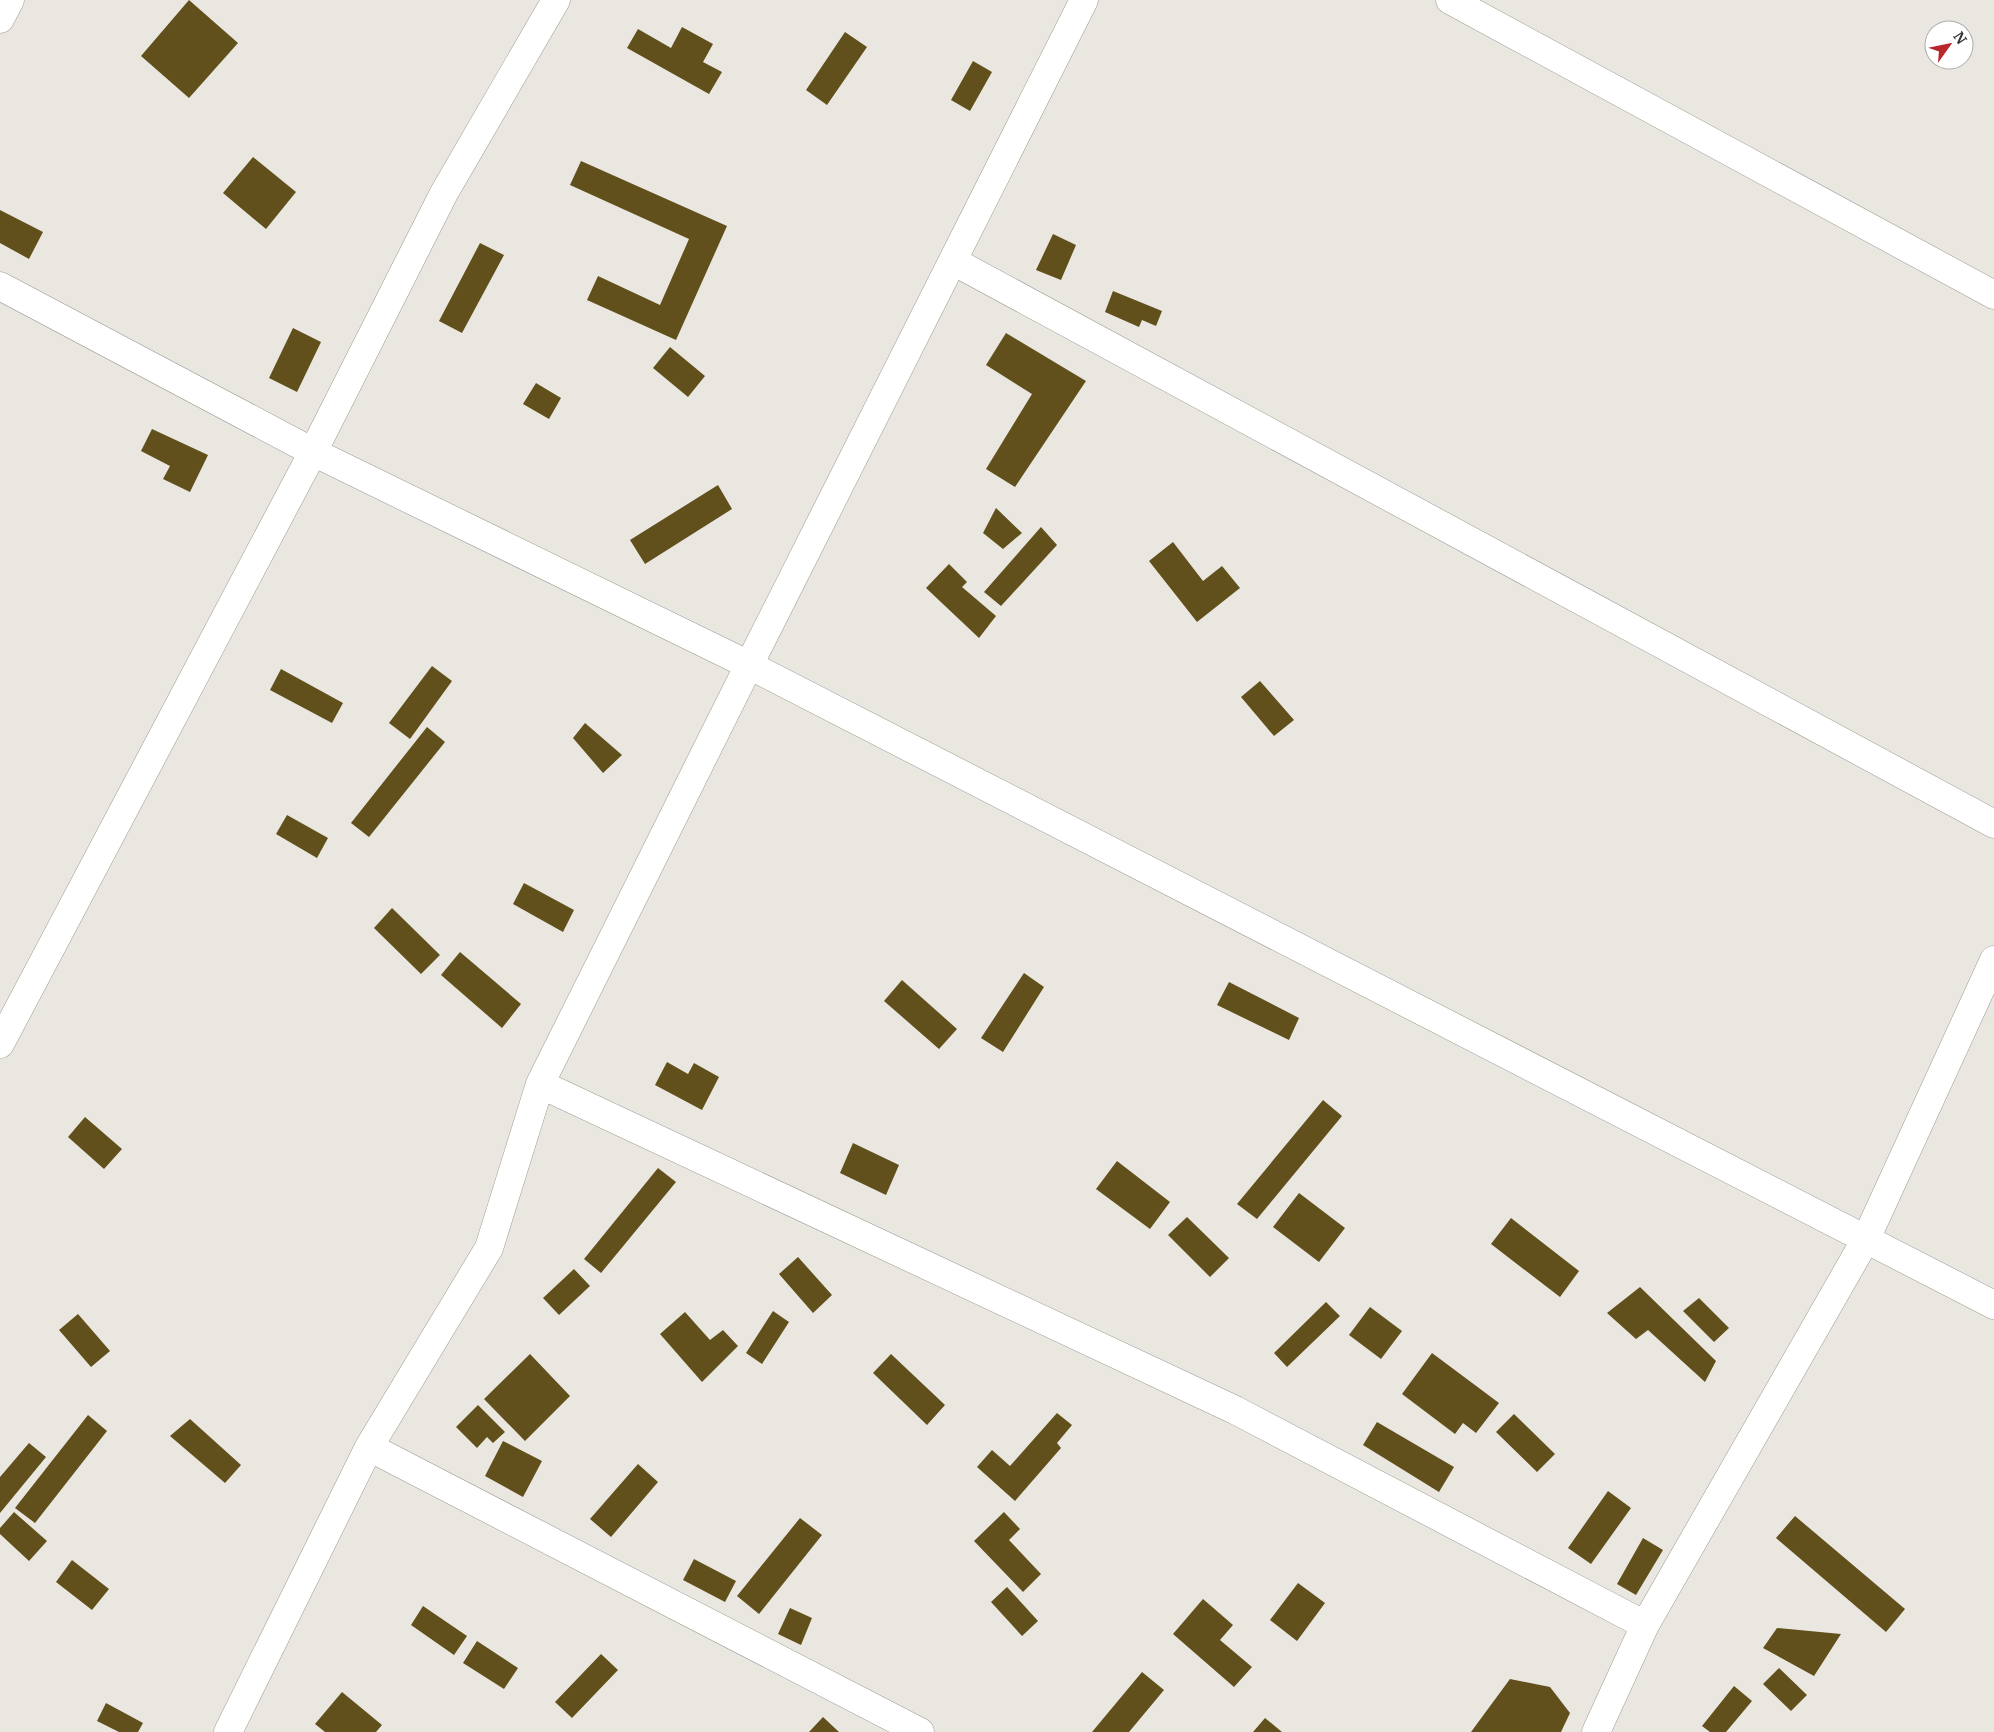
<svg xmlns="http://www.w3.org/2000/svg" width="1994" height="1732" font-family="Merriweather,serif">
<style>
.building{fill:#61501b}
.lines{fill:none;stroke-linecap:round;stroke-linejoin:round}
.minor-casing{stroke:#9e9b94;stroke-width:29}
.minor{stroke:#fff;stroke-width:28}
</style>
<rect width="100%" height="100%" fill="#eae7e0"/>
<path class="building" d="M 189,0 L 238,43 L 189,98 L 141,56 Z
M 682,27 L 713,44 L 703,62 L 722,72 L 709,94 L 627,48 L 638,29 L 671,48 Z
M 845,32 L 867,47 L 827,105 L 806,90 Z
M 973,61 L 992,72 L 970,111 L 951,100 Z
M 253,157 L 296,192 L 266,229 L 223,193 Z
M 581,161 L 727,226 L 676,340 L 587,300 L 598,276 L 660,305 L 689,239 L 570,185 Z
M 0,210 L 43,232 L 29,259 L 0,243 Z
M 1053,234 L 1076,245 L 1061,280 L 1036,270 Z
M 480,243 L 504,255 L 462,333 L 439,321 Z
M 1113,291 L 1162,311 L 1156,326 L 1142,320 L 1139,327 L 1105,312 Z
M 293,328 L 321,342 L 297,392 L 269,378 Z
M 1006,333 L 1086,381 L 1015,487 L 986,469 L 1032,394 L 986,365 Z
M 670,347 L 705,376 L 688,397 L 653,368 Z
M 536,383 L 561,398 L 549,419 L 523,404 Z
M 152,429 L 208,455 L 190,492 L 163,479 L 170,466 L 141,451 Z
M 718,485 L 732,509 L 645,564 L 630,540 Z
M 996,508 L 1022,533 L 1003,549 L 983,533 Z
M 1041,527 L 1057,545 L 1001,606 L 984,592 Z
M 1173,542 L 1203,581 L 1222,566 L 1240,588 L 1197,622 L 1149,561 Z
M 949,564 L 967,582 L 962,587 L 996,616 L 979,638 L 926,588 Z
M 432,666 L 452,681 L 410,739 L 389,723 Z
M 281,669 L 343,703 L 332,723 L 270,690 Z
M 1260,681 L 1294,720 L 1274,736 L 1241,697 Z
M 585,723 L 622,755 L 603,773 L 573,738 Z
M 427,727 L 445,742 L 369,837 L 351,823 Z
M 287,815 L 328,838 L 317,858 L 276,834 Z
M 524,883 L 574,910 L 563,932 L 513,904 Z
M 392,908 L 440,955 L 421,974 L 374,928 Z
M 460,952 L 521,1004 L 502,1028 L 441,975 Z
M 1024,973 L 1044,987 L 1003,1052 L 981,1038 Z
M 902,980 L 957,1029 L 939,1049 L 884,1001 Z
M 1229,982 L 1299,1018 L 1289,1040 L 1217,1005 Z
M 667,1062 L 688,1074 L 694,1063 L 719,1077 L 702,1110 L 655,1085 Z
M 1323,1100 L 1342,1116 L 1257,1219 L 1237,1204 Z
M 85,1117 L 122,1149 L 104,1169 L 68,1137 Z
M 853,1143 L 899,1165 L 886,1195 L 840,1173 Z
M 1117,1161 L 1170,1202 L 1150,1229 L 1096,1189 Z
M 658,1168 L 676,1182 L 601,1273 L 584,1259 Z
M 1299,1193 L 1345,1228 L 1319,1262 L 1273,1227 Z
M 1187,1217 L 1229,1258 L 1210,1277 L 1168,1235 Z
M 1511,1218 L 1579,1271 L 1560,1297 L 1491,1244 Z
M 798,1257 L 832,1295 L 813,1313 L 779,1274 Z
M 574,1269 L 590,1286 L 559,1315 L 543,1298 Z
M 1640,1287 L 1716,1361 L 1705,1382 L 1648,1330 L 1636,1339 L 1607,1313 Z
M 1699,1298 L 1729,1328 L 1714,1342 L 1683,1311 Z
M 1326,1302 L 1340,1316 L 1287,1367 L 1274,1353 Z
M 1370,1307 L 1402,1331 L 1381,1359 L 1349,1335 Z
M 773,1311 L 789,1322 L 762,1364 L 746,1353 Z
M 685,1312 L 710,1340 L 723,1330 L 738,1346 L 702,1382 L 660,1334 Z
M 78,1314 L 110,1351 L 91,1367 L 59,1330 Z
M 1432,1353 L 1499,1403 L 1476,1433 L 1463,1423 L 1455,1434 L 1402,1394 Z
M 530,1354 L 570,1396 L 525,1441 L 484,1399 Z
M 891,1354 L 945,1405 L 927,1425 L 873,1373 Z
M 478,1405 L 505,1432 L 493,1443 L 487,1437 L 477,1448 L 456,1427 Z
M 1057,1413 L 1072,1425 L 1057,1443 L 1061,1448 L 1015,1501 L 977,1467 L 992,1450 L 1010,1466 Z
M 1514,1414 L 1555,1454 L 1537,1472 L 1496,1432 Z
M 88,1415 L 107,1431 L 35,1523 L 15,1508 Z
M 190,1419 L 241,1465 L 225,1483 L 170,1436 Z
M 1377,1422 L 1454,1467 L 1439,1492 L 1363,1445 Z
M 503,1441 L 542,1461 L 523,1497 L 485,1476 Z
M 29,1443 L 46,1457 L 0,1513 L 0,1477 Z
M 638,1464 L 658,1482 L 611,1537 L 590,1519 Z
M 1608,1491 L 1631,1508 L 1591,1564 L 1568,1548 Z
M 14,1512 L 47,1541 L 29,1561 L 0,1534 L 0,1528 Z
M 1004,1512 L 1020,1529 L 1009,1540 L 1041,1574 L 1023,1592 L 974,1541 Z
M 1795,1516 L 1905,1609 L 1886,1632 L 1776,1538 Z
M 800,1518 L 822,1535 L 759,1614 L 737,1596 Z
M 1643,1538 L 1663,1550 L 1636,1595 L 1617,1584 Z
M 694,1559 L 736,1581 L 725,1602 L 683,1580 Z
M 72,1560 L 109,1589 L 92,1610 L 56,1582 Z
M 1298,1583 L 1325,1603 L 1297,1641 L 1270,1620 Z
M 1007,1587 L 1038,1621 L 1022,1636 L 991,1602 Z
M 1203,1599 L 1233,1625 L 1220,1640 L 1252,1667 L 1234,1687 L 1173,1634 Z
M 423,1606 L 467,1636 L 454,1655 L 411,1625 Z
M 790,1608 L 812,1618 L 801,1645 L 778,1634 Z
M 1777,1628 L 1841,1634 L 1814,1676 L 1763,1648 Z
M 477,1641 L 518,1668 L 504,1689 L 463,1663 Z
M 601,1654 L 618,1670 L 572,1718 L 555,1702 Z
M 1779,1668 L 1807,1695 L 1791,1711 L 1763,1684 Z
M 1142,1672 L 1164,1690 L 1129,1732 L 1092,1732 Z
M 1510,1679 L 1550,1687 L 1570,1713 L 1561,1732 L 1471,1732 Z
M 1734,1686 L 1752,1701 L 1726,1732 L 1710,1732 L 1702,1726 Z
M 342,1692 L 382,1725 L 376,1732 L 325,1732 L 315,1724 Z
M 106,1703 L 143,1723 L 138,1732 L 119,1732 L 97,1721 Z
M 823,1717 L 839,1732 L 809,1732 Z
M 1265,1718 L 1282,1732 L 1253,1732 Z"/>
<g class="lines">
<defs>
<path id="minor" d="M 1450,0 L 1994,295
M 0,19 L 10,0
M 953,261 L 1994,824
M 0,286 L 313,452 L 749,665 L 1994,1305
M 0,1044 L 313,452 L 444,193 L 556,0
M 540,1084 L 1235,1410 L 1645,1625
M 369,1447 L 920,1732
M 228,1732 L 369,1447 L 489,1248 L 540,1084 L 749,665 L 1084,0
M 1596,1732 L 1645,1625 L 1866,1239 L 1994,960"/>
</defs>
<use href="#minor" class="minor-casing"/>
<use href="#minor" class="minor"/>
</g>
<g transform="translate(1949 45) rotate(57)"><circle r="24" fill="#ffffff" stroke="#aeaead"/>
<path d="M0-4L9 19L0 12L-9 19Z" fill="#b7272b"/>
<text y="-8" font-size="14" font-weight="bold" text-anchor="middle" fill="#353431">N</text>
</g>
</svg>
